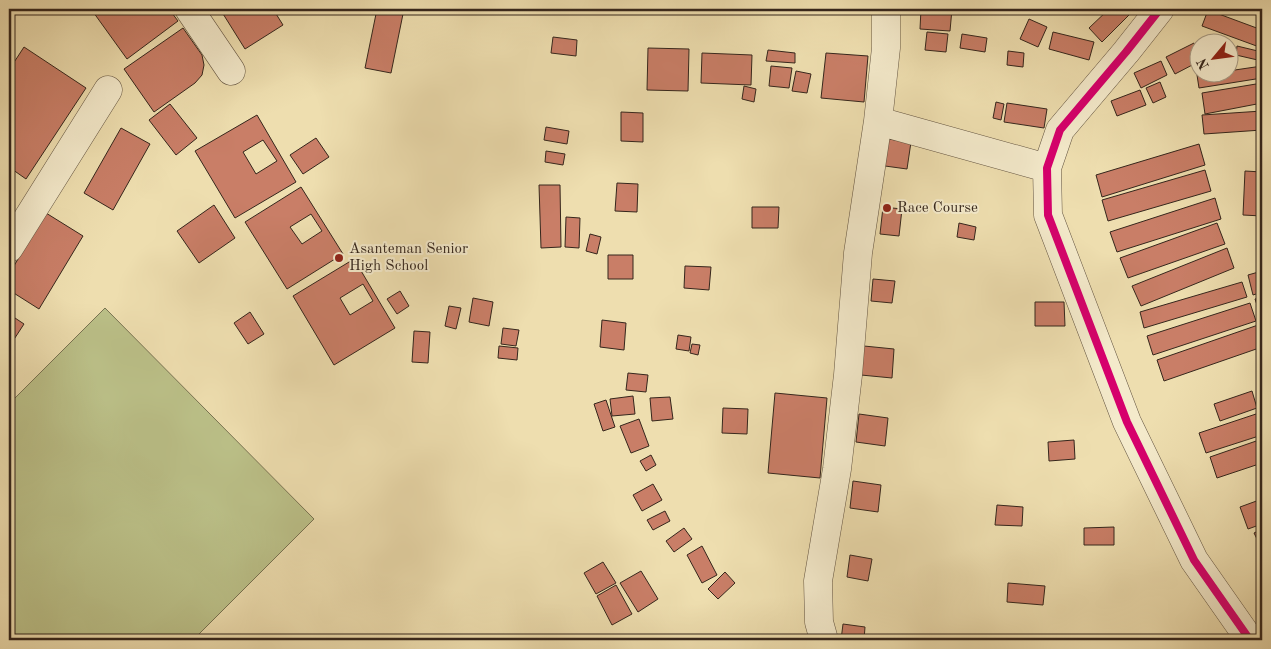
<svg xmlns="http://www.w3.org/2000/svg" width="1271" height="649" font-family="'Old Standard TT',serif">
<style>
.green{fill:#bbc088;stroke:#787352}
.building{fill:#c97e67;stroke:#35261c;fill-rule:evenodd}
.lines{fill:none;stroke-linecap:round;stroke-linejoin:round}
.minor-casing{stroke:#635441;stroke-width:29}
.minor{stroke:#f4eacb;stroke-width:28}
.cycleway-casing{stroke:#f4eacb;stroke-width:11}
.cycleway{stroke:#d6006c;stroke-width:8}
.poi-dot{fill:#8f2418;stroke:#f4eacb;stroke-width:2}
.labels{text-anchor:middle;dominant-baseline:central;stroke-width:4;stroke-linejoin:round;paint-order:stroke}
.poi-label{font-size:15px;fill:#35261c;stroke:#f4eacb;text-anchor:start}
</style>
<rect width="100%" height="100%" fill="#eedeaf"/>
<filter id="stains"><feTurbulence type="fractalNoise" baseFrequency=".004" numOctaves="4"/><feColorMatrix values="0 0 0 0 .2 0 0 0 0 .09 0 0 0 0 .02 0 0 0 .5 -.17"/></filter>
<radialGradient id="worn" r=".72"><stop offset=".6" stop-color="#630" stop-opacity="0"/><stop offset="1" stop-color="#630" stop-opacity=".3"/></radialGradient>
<path class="green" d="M 105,308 L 314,519 L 193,640 L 9,640 L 9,404 Z"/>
<path class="building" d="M 91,9 L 169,9 L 178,21 L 127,59 Z
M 220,9 L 273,9 L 283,25 L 245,49 Z
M 377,9 L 404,9 L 391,73 L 365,68 Z
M 921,9 L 952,9 L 950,31 L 920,29 Z
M 1109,9 L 1135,9 L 1102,42 L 1089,28 Z
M 1208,10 L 1262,30 L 1262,48 L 1202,26 Z
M 1029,19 L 1047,27 L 1038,47 L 1020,39 Z
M 183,28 L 202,55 L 204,65 L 202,75 L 195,83 L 154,112 L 124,69 Z
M 927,32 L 948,34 L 946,52 L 925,50 Z
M 1053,32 L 1094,42 L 1089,60 L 1049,49 Z
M 962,34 L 987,38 L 985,52 L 960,48 Z
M 553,37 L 577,40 L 576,56 L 551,53 Z
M 1194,43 L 1198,52 L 1198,62 L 1175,74 L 1166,57 Z
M 1237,46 L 1262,52 L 1262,61 L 1236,55 Z
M 24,47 L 86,88 L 26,179 L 9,167 L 9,70 Z
M 648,48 L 689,49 L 688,91 L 647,90 Z
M 768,50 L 795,53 L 795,63 L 766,61 Z
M 1008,51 L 1024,53 L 1023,67 L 1007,65 Z
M 702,53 L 752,55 L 751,85 L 701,83 Z
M 826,53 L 868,56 L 864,102 L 821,98 Z
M 1161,61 L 1167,75 L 1141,88 L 1134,73 Z
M 771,66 L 792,68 L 789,88 L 769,86 Z
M 1262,66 L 1262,78 L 1199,88 L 1197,75 L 1215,72 L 1228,72 L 1228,71 Z
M 796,71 L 811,74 L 807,93 L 792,91 Z
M 1160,82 L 1166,97 L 1153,103 L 1146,88 Z
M 1262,83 L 1262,103 L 1205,114 L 1202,93 Z
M 744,86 L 756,89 L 754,102 L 742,99 Z
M 1140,90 L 1146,105 L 1117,116 L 1111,101 Z
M 996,102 L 1004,104 L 1001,120 L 993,118 Z
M 1007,103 L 1047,109 L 1044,128 L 1004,122 Z
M 170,104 L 197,138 L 176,155 L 149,120 Z
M 1262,111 L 1262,130 L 1204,134 L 1202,115 Z
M 621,112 L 643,113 L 643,142 L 621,141 Z
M 257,115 L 296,182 L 235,218 L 195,151 ZM 263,140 L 277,161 L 256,174 L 243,152 Z
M 546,127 L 569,131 L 567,144 L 544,140 Z
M 121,128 L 150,144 L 113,210 L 84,193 Z
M 316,138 L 329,157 L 303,174 L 290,155 Z
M 888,139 L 911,142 L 907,169 L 885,166 Z
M 1199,144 L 1205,165 L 1102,197 L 1096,175 Z
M 546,151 L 565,154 L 563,165 L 545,162 Z
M 1205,170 L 1211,191 L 1108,221 L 1102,200 Z
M 1245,171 L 1262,172 L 1262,216 L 1243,215 Z
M 617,183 L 638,184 L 637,212 L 615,211 Z
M 539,185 L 560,185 L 561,247 L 541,248 Z
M 301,187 L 343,254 L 287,289 L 245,222 ZM 311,214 L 322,231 L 302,244 L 290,227 Z
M 1215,198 L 1221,219 L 1117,252 L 1110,232 Z
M 214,205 L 235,238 L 199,263 L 177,231 Z
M 752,207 L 779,207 L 778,228 L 752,228 Z
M 883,207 L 902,209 L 899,236 L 880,234 Z
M 46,213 L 83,236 L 39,309 L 9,290 L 9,274 Z
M 566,217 L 580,218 L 579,248 L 565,247 Z
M 959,223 L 976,227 L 974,240 L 957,237 Z
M 1217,223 L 1225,244 L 1128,278 L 1120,258 Z
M 590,234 L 601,237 L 597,254 L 586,251 Z
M 1227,248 L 1234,268 L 1141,306 L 1132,286 Z
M 608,255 L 633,255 L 633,279 L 608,279 Z
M 354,259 L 395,328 L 334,365 L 293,296 ZM 363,284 L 373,301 L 350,315 L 340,298 Z
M 685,266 L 711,267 L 709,290 L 684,288 Z
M 1262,271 L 1262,292 L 1253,295 L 1248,275 Z
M 873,279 L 895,281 L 892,303 L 871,301 Z
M 1242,282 L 1247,297 L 1144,328 L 1140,312 Z
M 400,291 L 409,306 L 397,314 L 387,299 Z
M 1262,297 L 1262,320 L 1255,299 Z
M 473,298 L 493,302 L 489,326 L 469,322 Z
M 1035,302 L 1064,302 L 1065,326 L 1035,326 Z
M 1250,303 L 1256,321 L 1153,355 L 1147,336 Z
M 449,306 L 461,308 L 456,329 L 445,326 Z
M 250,312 L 264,334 L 248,344 L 234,323 Z
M 9,314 L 24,324 L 9,347 Z
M 602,320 L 626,323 L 624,350 L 600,347 Z
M 1261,324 L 1262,328 L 1262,347 L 1164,381 L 1157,360 Z
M 503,328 L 519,330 L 516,346 L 501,344 Z
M 414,331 L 430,332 L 428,363 L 412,362 Z
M 678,335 L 691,337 L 689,351 L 676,349 Z
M 692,344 L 700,345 L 698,355 L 690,353 Z
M 499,346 L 518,348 L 517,360 L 498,358 Z
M 864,346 L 894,349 L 892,378 L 861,375 Z
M 628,373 L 648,375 L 646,392 L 626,390 Z
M 1252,391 L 1257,408 L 1220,421 L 1214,404 Z
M 775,393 L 827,398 L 820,478 L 768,473 Z
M 633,396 L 635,414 L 612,416 L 610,399 Z
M 670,397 L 673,419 L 652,421 L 650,398 Z
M 606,400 L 615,427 L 603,431 L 594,404 Z
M 723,408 L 748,409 L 747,434 L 722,433 Z
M 1262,412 L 1262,435 L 1206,453 L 1199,433 Z
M 859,414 L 888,418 L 885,446 L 856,442 Z
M 639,419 L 649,446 L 631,453 L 620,426 Z
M 1262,439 L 1262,463 L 1217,478 L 1210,457 Z
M 1074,440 L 1075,459 L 1049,461 L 1048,442 Z
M 651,455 L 656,465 L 646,471 L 640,461 Z
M 853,481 L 881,485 L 878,512 L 850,508 Z
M 653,484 L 662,500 L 642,511 L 633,495 Z
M 1262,499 L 1262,524 L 1248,529 L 1240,507 Z
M 997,505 L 1023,507 L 1022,526 L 995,525 Z
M 665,511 L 670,521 L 653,530 L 647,520 Z
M 1114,527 L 1114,545 L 1084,545 L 1084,528 Z
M 684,528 L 692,539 L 674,552 L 666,541 Z
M 1262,529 L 1262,549 L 1254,533 Z
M 702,546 L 717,575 L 702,583 L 687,555 Z
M 850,555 L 872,559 L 868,581 L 847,577 Z
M 603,562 L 616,583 L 596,594 L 584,573 Z
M 641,571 L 658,599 L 638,612 L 620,583 Z
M 725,572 L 735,583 L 718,599 L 708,589 Z
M 1008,583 L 1045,586 L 1043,605 L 1007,602 Z
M 616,585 L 632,614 L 612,625 L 597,596 Z
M 843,624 L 865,627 L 864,640 L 841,640 Z"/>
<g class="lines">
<defs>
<path id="minor" d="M 189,9 L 231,71
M 1160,9 L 1126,52 L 1060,130 L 1047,168 L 1048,215 L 1127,422 L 1194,560 L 1250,640
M 878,121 L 1047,168
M 9,248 L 108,90
M 824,640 L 819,622 L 818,581 L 837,469 L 848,375 L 858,253 L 878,121 L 886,48 L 886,9"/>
</defs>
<use href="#minor" class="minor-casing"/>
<use href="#minor" class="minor"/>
<defs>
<path id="cycleway" d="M 1160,9 L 1126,52 L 1060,130 L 1047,168 L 1048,215 L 1127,422 L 1194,560 L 1250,640"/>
</defs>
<use href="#cycleway" class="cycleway-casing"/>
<use href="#cycleway" class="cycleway"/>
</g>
<g class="poi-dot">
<circle cx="887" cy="208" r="5"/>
<circle cx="339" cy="258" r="5"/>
</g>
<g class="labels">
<g class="poi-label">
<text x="897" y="208">Race Course</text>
<text x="349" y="249">Asanteman Senior<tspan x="349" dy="17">High School</tspan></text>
</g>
</g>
<rect width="1271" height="649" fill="none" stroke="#eedeaf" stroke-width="30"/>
<rect x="10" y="10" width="1251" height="629" fill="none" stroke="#35261c" stroke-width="2.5"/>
<rect x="15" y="15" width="1241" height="619" fill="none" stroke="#35261c"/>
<g transform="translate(1214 58) rotate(241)"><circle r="24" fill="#f4eacb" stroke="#a89c85"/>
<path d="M0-4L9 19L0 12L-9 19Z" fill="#8f2418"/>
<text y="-8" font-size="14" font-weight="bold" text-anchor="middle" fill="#35261c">N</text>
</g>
<rect width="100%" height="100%" filter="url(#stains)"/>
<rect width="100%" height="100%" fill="url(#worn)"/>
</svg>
